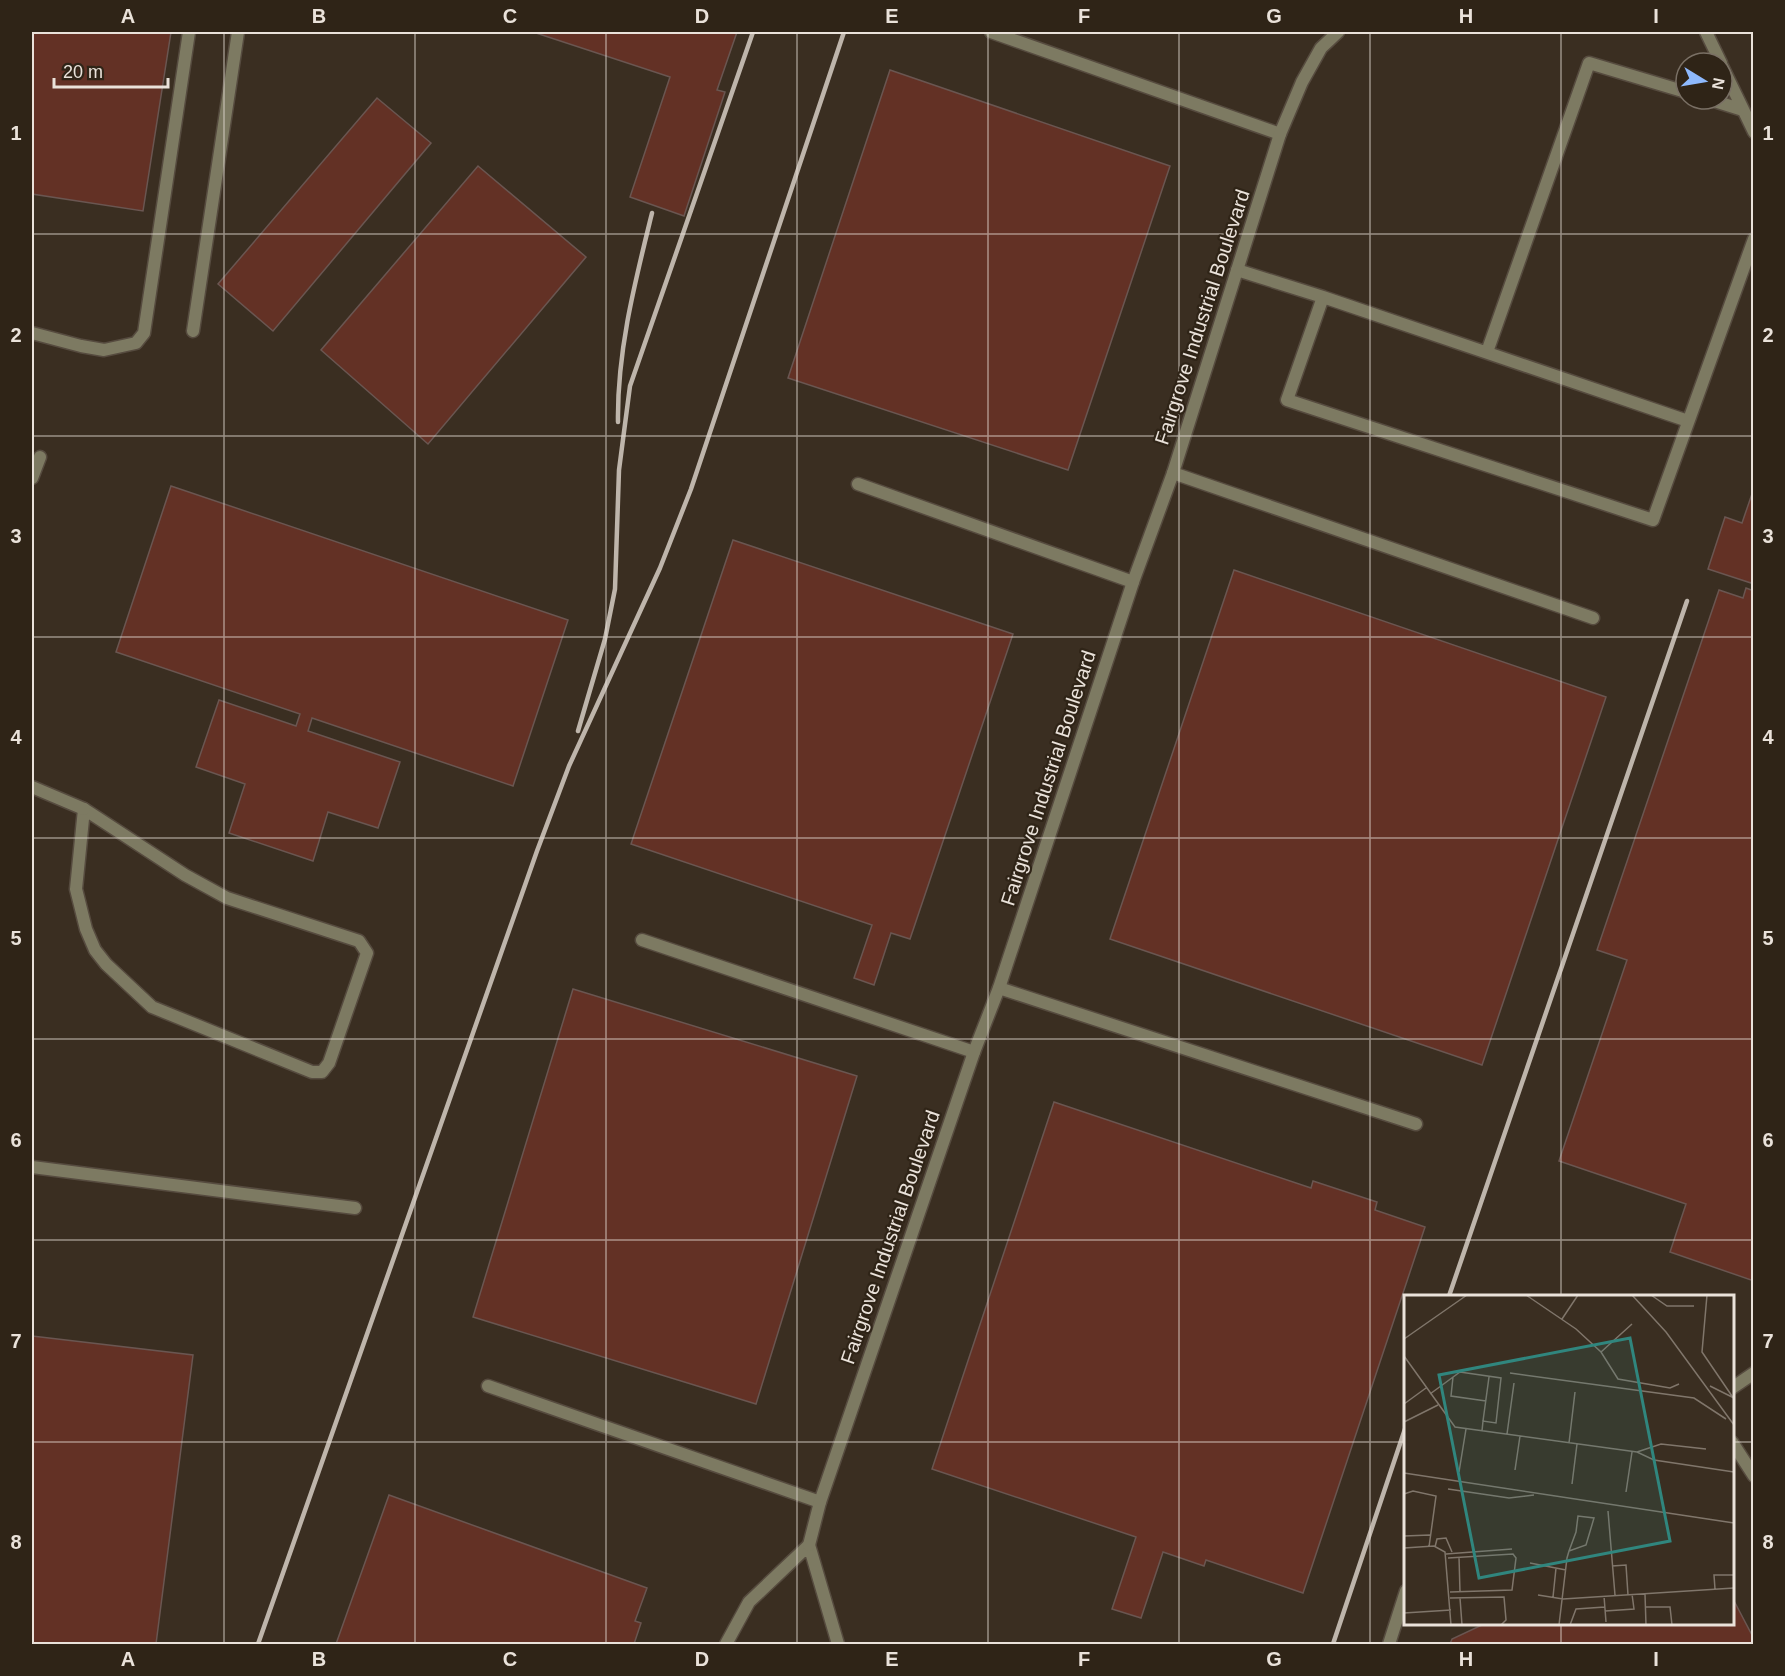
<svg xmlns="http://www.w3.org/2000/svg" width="1785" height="1676" font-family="Helvetica,sans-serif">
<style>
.building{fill:#633125;stroke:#6a5651;stroke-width:1.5}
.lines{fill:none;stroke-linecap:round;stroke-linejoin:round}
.lane-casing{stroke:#564b3f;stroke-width:15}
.street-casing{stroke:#564b3f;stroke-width:15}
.lane{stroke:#7d7a62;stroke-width:12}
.street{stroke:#7d7a62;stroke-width:12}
.rail{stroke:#beb5ab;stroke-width:4.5}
.grid{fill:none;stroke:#eae2da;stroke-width:1.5;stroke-opacity:0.55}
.labels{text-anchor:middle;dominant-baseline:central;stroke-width:4.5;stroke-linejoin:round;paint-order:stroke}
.street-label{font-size:20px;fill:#eae2da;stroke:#2f2417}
.inset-road{fill:none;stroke:#80766b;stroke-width:1.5}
.view{fill:#30867e;fill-opacity:0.15;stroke:#30867e;stroke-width:3}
.inset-edge{fill:none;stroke:#eae2da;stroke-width:3}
.neatline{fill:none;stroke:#eae2da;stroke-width:2}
.grid-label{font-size:20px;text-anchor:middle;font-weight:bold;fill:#eae2da}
</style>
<rect width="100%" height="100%" fill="#3a2e21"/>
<path class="building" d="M 32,32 L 171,32 L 143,211 L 32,194 Z
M 533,32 L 737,32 L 717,90 L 725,92 L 684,216 L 630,197 L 670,77 Z
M 890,70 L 1170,166 L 1068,470 L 788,378 Z
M 377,98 L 431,143 L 273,331 L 218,284 Z
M 478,166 L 586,257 L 428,444 L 321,350 Z
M 171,486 L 568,620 L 513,786 L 312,718 L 308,731 L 400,762 L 378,828 L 328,812 L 313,861 L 229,833 L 245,784 L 196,767 L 219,700 L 296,726 L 300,714 L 116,652 Z
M 1754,488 L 1754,576 L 1751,583 L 1708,569 L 1725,517 L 1742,523 Z
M 733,540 L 1013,634 L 910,939 L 891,933 L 874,985 L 854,978 L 872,925 L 631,844 Z
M 1234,570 L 1606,697 L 1482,1065 L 1110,939 Z
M 1746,588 L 1754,591 L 1754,1281 L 1670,1252 L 1686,1204 L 1559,1161 L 1627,960 L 1597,950 L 1719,590 L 1743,598 Z
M 573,989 L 857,1076 L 756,1404 L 473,1317 Z
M 1054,1102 L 1311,1188 L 1313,1181 L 1377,1202 L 1375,1210 L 1425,1227 L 1303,1593 L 1206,1560 L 1204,1566 L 1163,1552 L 1141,1618 L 1112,1609 L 1136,1537 L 932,1469 Z
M 32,1336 L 193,1355 L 156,1644 L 32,1644 Z
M 389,1495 L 647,1588 L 635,1621 L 641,1623 L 634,1644 L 336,1644 Z
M 1732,1597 L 1754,1639 L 1754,1644 L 1450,1644 L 1452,1639 L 1484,1624 L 1732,1624 Z"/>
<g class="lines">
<defs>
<path id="lane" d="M 991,32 L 1280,134
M 1706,32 L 1721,63
M 1722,66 L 1754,132
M 1708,99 L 1743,110
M 1237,270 L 1323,297 L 1287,400 L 1653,520 L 1754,239
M 1323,297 L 1688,421
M 193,331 L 238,32
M 32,333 L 81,346 L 104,350 L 136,343 L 144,333 L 189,32
M 1487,352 L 1589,63 L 1686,92
M 1173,473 L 1593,618
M 32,478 L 40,457
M 858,484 L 1133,582
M 84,809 L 185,875 L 227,898 L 359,941 L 367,953 L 329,1063 L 322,1072 L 312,1072 L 152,1007 L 106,964 L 95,950 L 86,929 L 76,889 Z
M 642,940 L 974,1052
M 999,988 L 1416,1124
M 32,1167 L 355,1208
M 488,1386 L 820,1502
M 1732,1442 L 1754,1476
M 726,1644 L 749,1602 L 809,1545 L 838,1644
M 1389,1644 L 1406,1591"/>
<path id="street" d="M 32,787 L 84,809
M 1732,1388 L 1754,1373
M 809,1545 L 820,1502 L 974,1052 L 999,988 L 1133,582 L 1173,473 L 1280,134 L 1302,82 L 1321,48 L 1338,32"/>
</defs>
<use href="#lane" class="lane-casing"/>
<use href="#street" class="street-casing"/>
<use href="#lane" class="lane"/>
<use href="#street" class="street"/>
<path class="rail" d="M 618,422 C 617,351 635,282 652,213
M 578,731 L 605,639 L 615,589 L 619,470 L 630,386 L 753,32
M 1449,1296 L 1687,601
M 258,1644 L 537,851 L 569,766 L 660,568 L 691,489 L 844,32
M 1333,1644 L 1406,1426"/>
</g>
<path class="grid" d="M 224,32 L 224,1644M 415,32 L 415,1644M 606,32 L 606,1644M 797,32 L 797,1644M 988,32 L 988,1644M 1179,32 L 1179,1644M 1370,32 L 1370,1644M 1561,32 L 1561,1296M 32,234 L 1754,234M 32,436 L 1754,436M 32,637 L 1754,637M 32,838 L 1754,838M 32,1039 L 1754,1039M 32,1240 L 1754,1240M 32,1442 L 1406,1442M 1732,1442 L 1754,1442M 1561,1624 L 1561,1644"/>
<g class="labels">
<g class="street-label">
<text transform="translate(1202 317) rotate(-72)">Fairgrove Industrial Boulevard</text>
<text transform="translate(1048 778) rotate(-72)">Fairgrove Industrial Boulevard</text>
<text transform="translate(890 1237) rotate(-71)">Fairgrove Industrial Boulevard</text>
</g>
</g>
<g transform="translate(1404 1295)">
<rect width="330" height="330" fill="#3a2e21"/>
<path class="inset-road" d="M 122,0 L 172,34 L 197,57 L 214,84 L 266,93 L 275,89M 228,0 L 262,37 L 330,130M 247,0 L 263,11 L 290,11M 303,0 L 298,57 L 330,104M 158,24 L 174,0M 0,44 L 63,0M 197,57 L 228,29M 0,61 L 51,132 L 233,157 L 250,165 L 330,177M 106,78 L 290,103 L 322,124M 49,82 L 47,101 L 82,106M 306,91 L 330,103M 26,99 L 56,77 L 97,83 L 92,128 L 79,126 L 78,136M 0,109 L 22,93M 79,126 L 85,82M 0,127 L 34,110M 103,139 L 110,88M 165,148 L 171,97M 233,157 L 257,149 L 302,154M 111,175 L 116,141M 55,177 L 62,134M 0,178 L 330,228M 168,189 L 173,149M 44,194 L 105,203 L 130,200M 222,197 L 228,157M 0,199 L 9,196 L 32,201 L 25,252M 204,216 L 211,300M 0,241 L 26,240M 31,252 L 33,244 L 42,243 L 48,257M 0,253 L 30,251 L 41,257 L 47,330M 42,259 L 108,254M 55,262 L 56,297M 44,263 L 109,259 L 112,263 L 108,295 L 46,297M 126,268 L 162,275M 208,271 L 222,270 L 224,300M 311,294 L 310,280 L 330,280M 241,299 L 242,330M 134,300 L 159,304 L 330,293M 200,301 L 202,327M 149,302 L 152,273M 46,303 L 100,302 L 102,325 L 97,330M 56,303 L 58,330M 242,312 L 266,312 L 268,330M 201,316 L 230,314 L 228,299M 0,318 L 47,315M 155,330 L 163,263 L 165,256 L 172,237 L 174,221 L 190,223 L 182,250 L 165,256M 166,330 L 172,314 L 201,312"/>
<path class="view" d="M 226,43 L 266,246 L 75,283 L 35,80 Z"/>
<rect width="330" height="330" class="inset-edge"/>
</g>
<rect width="1785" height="1676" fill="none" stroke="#2f2417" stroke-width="66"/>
<g transform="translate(1704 81) rotate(101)"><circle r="28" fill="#2f2417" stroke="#7a7065" stroke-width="1.5"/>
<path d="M0-4.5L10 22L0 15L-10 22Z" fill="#8eb9fd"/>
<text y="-9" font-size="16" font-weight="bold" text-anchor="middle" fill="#eae2da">N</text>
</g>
<path d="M54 78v9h114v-9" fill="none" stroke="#eae2da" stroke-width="3"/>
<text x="63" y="78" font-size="18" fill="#eae2da" stroke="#2f2417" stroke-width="4.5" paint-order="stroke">20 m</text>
<rect x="33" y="33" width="1719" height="1610" class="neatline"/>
<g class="grid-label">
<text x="128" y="23">A</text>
<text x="319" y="23">B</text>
<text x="510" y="23">C</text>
<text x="702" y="23">D</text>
<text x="892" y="23">E</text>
<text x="1084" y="23">F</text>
<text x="1274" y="23">G</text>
<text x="1466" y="23">H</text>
<text x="1656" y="23">I</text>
<text x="16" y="140">1</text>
<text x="1768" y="140">1</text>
<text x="16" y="342">2</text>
<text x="1768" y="342">2</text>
<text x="16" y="543">3</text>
<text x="1768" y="543">3</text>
<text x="16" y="744">4</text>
<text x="1768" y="744">4</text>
<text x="16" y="945">5</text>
<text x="1768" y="945">5</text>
<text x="16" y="1147">6</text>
<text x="1768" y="1147">6</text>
<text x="16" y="1348">7</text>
<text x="1768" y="1348">7</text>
<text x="16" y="1549">8</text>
<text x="1768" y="1549">8</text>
<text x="128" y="1666">A</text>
<text x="319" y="1666">B</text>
<text x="510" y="1666">C</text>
<text x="702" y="1666">D</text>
<text x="892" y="1666">E</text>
<text x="1084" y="1666">F</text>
<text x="1274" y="1666">G</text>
<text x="1466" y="1666">H</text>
<text x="1656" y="1666">I</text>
</g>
</svg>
